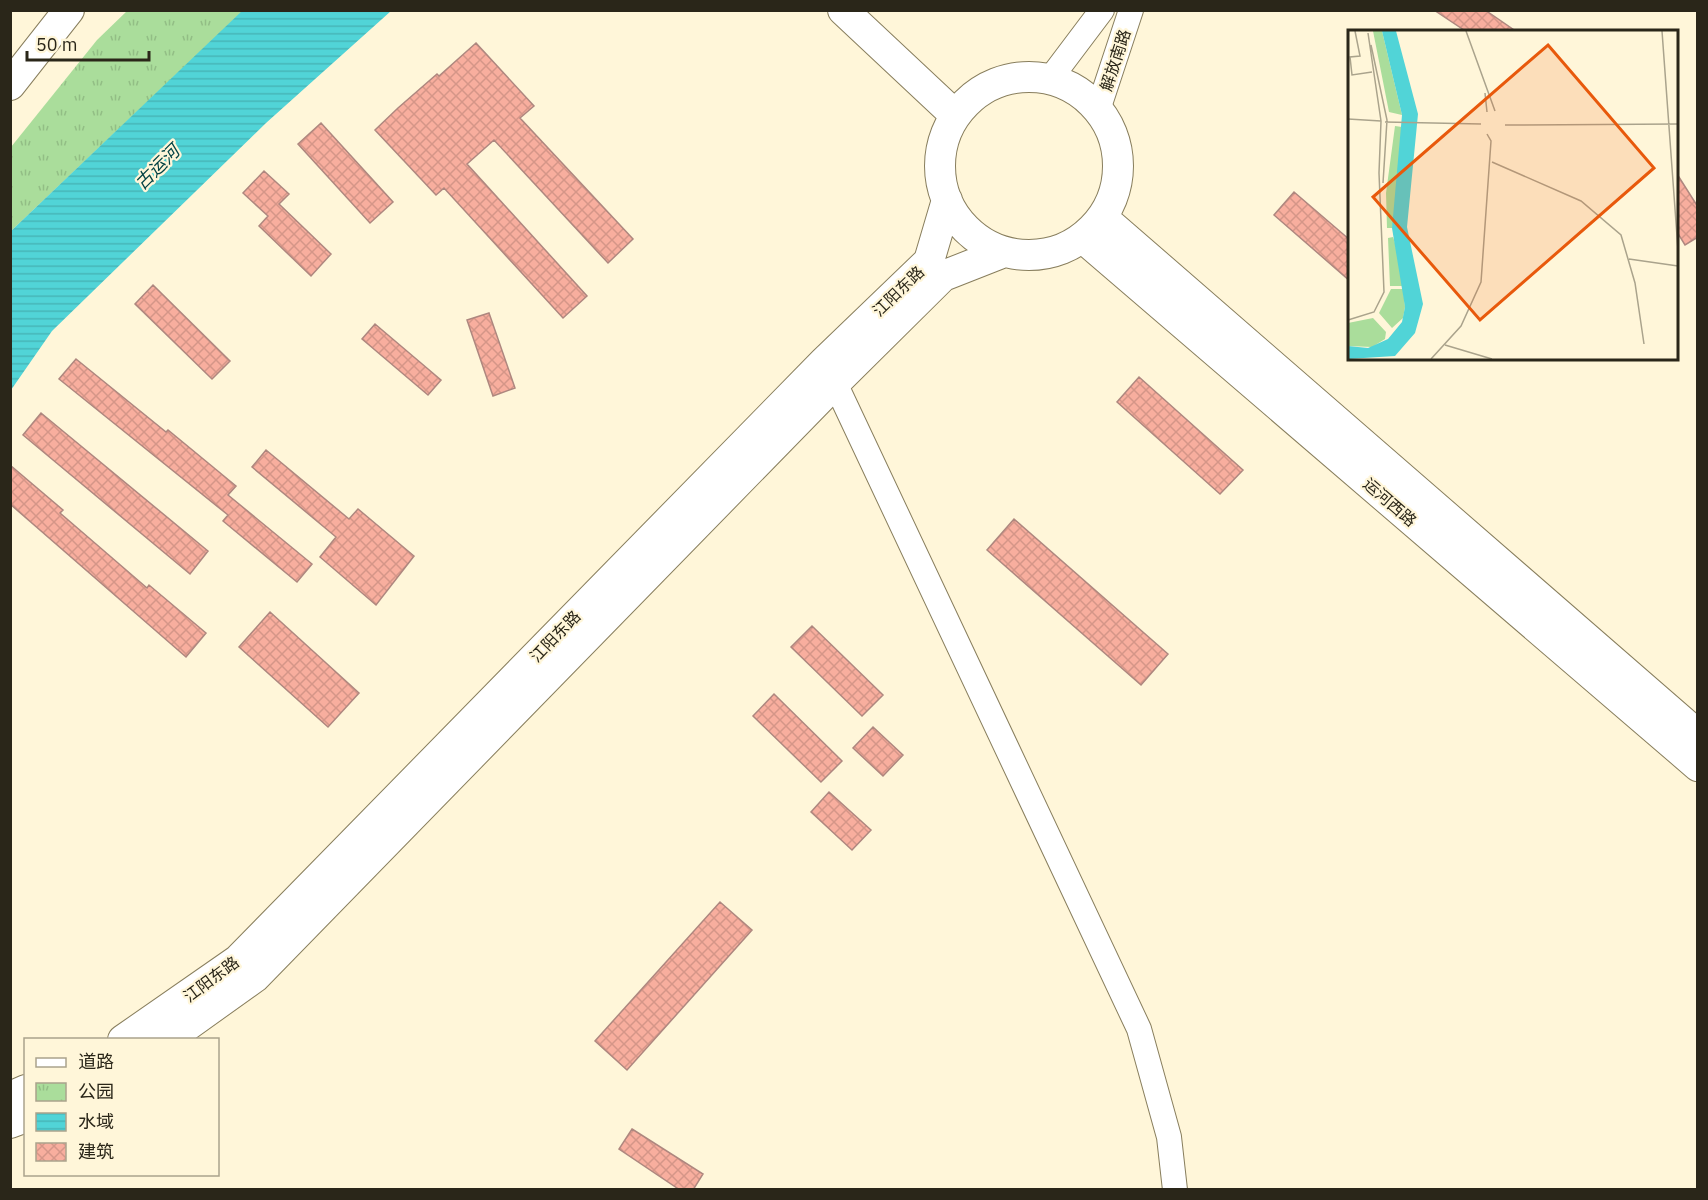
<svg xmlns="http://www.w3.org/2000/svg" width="1708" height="1200" font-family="'IBM Plex Sans','Noto Sans SC',sans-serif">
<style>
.park{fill:url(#park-tufts)}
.water{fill:url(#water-rules)}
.building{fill:url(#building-cross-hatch);stroke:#ae877f;stroke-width:1.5}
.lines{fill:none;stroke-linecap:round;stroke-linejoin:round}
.minor-casing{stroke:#887e5d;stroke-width:26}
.major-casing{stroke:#887e5d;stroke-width:32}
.minor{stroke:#fff;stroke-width:24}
.major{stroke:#fff;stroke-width:30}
.labels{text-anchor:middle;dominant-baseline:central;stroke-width:4.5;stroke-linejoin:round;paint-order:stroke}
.street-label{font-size:16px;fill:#2a2619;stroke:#fff6d9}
.water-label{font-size:18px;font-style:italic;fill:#044345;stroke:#fff6d9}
.inset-road{fill:none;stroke:#aaa38c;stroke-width:1.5}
.view{fill:#e8590c;fill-opacity:0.15;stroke:#e8590c;stroke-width:3}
.inset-edge{fill:none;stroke:#2a2619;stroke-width:3}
</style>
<defs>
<pattern id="park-tufts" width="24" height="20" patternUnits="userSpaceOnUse" patternTransform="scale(1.5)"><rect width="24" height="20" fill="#aadd9b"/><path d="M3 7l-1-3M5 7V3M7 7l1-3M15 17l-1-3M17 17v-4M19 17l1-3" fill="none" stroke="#92be85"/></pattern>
<pattern id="water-rules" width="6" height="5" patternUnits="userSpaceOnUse" patternTransform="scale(1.5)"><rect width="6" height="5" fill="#51d4d7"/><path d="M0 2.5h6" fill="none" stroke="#47b6b8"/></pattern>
<pattern id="building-cross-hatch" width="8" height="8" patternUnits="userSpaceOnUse" patternTransform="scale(1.5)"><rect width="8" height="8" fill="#f8ae9e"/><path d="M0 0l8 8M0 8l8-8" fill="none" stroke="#d59688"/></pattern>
</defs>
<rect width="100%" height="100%" fill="#fff6d9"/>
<path class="park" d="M 127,11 L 243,11 L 11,231 L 11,147 L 97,40 Z"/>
<path class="water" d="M 243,10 L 391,11 L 266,123 L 52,331 L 11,390 L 11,231 Z"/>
<path class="building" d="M 1434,10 L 1485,10 L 1517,32 L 1467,32 Z
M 476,43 L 534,106 L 520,118 L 633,239 L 608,263 L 494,140 L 467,164 L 587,296 L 563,318 L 444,188 L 436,195 L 375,130 L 398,108 L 437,74 L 439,76 Z
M 321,123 L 393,202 L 370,223 L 298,144 Z
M 264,171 L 289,194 L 279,204 L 331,254 L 311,276 L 259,226 L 268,216 L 243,193 Z
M 1677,174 L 1698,207 L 1698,237 L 1685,245 L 1677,232 Z
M 1294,192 L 1350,240 L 1350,281 L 1274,215 Z
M 153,285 L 230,361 L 212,379 L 135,304 Z
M 489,313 L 515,388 L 493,396 L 467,320 Z
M 375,324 L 441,380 L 428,395 L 362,339 Z
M 76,359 L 166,432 L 168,430 L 236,486 L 228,495 L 312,564 L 297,582 L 223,521 L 228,515 L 59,379 Z
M 1139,377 L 1243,470 L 1220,494 L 1117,402 Z
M 41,413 L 208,551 L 190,574 L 23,435 Z
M 266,450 L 349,519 L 358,509 L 414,556 L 376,605 L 320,557 L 336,537 L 252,467 Z
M 10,465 L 63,510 L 60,513 L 147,588 L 149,585 L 206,633 L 186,657 L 10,504 Z
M 1014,519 L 1168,654 L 1141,685 L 987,550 Z
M 270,612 L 359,693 L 328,727 L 239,647 Z
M 812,626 L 883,695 L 862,716 L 791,647 Z
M 774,694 L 842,761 L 821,782 L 753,716 Z
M 873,727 L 903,755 L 883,776 L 853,748 Z
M 829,792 L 871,830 L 852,850 L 811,812 Z
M 720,902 L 752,930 L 627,1070 L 595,1041 Z
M 632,1129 L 703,1174 L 693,1190 L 680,1190 L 619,1149 Z"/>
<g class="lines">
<defs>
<path id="minor" d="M 1050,79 L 1102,10
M 1098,110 L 1131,10
M 835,383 L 1139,1029 L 1169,1137 L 1175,1190"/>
<path id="major" d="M 843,10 L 955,115
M940 166a89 89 0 1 1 178 0a89 89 0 1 1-178 0Z
M 10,85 L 69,10
M 1103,218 L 1698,735
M 1083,238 L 1698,766
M 123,1040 L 238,960 L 825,361 L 929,261 L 947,200
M 167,1040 L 255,977 L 835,383 L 943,276 L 1004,252
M 10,1097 L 26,1090
M 10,1123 L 26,1117"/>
</defs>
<use href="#minor" class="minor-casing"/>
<use href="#major" class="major-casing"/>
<use href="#minor" class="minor"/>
<use href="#major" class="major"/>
</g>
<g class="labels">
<g class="street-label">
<text transform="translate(1115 60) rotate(-72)">解放南路</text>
<text transform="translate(898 291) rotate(-44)">江阳东路</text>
<text transform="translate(1390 502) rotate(41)">运河西路</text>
<text transform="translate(555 636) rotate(-46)">江阳东路</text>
<text transform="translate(211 979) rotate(-37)">江阳东路</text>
</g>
<g class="water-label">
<text transform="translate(157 167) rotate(-45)">古运河</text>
</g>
</g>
<g transform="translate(1348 30)">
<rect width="330" height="330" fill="#fff6d9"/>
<path d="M 25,1 L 34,1 L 54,85 L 41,82 ZM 47,96 L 54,97 L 53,116 L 46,191 L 44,198 L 39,198 L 38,163 ZM 45,207 L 47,213 L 55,256 L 42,256 L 40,208 ZM 43,259 L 55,259 L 57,277 L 55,288 L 44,298 L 31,283 ZM 25,288 L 38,302 L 37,309 L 24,317 L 0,316 L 0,293 Z" fill="#aadd9b"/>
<path d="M 34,1 L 48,1 L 70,84 L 59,197 L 75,274 L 67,303 L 47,326 L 0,329 L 0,316 L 20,318 L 40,309 L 54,292 L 57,277 L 44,198 L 54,85 Z" fill="#51d4d7"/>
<path class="inset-road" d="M 7,1 L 12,26 L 2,27 L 4,45 L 24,42M 118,1 L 147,81M 314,1 L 330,220M 23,15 L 39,90 L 35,153M 137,63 L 139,82M 0,89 L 33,91M 37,92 L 133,94M 157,95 L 330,94M 144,132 L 233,171 L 273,205 L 287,253 L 296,314M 281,229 L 330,236M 0,290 L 26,282 L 36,262 L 31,143 L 33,91 L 20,3M 97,315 L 144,329M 83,329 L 113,296 L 133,252 L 143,111 L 139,104"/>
<path class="view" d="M 200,15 L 306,138 L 132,290 L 25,167 Z"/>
<rect width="330" height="330" class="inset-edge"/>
</g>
<rect width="1708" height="1200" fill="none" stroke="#2a2619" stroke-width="24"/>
<rect x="24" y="1038" width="195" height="138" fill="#fff6d9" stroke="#aaa38c" stroke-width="1.5"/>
<rect x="36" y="1058" width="30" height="9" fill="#ffffff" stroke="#aaa38c" stroke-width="1.5"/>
<text x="78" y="1068" font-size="18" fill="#2a2619">道路</text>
<rect x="36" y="1083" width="30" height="18" fill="url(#park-tufts)" stroke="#aaa38c" stroke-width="1.5"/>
<text x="78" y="1098" font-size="18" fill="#2a2619">公园</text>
<rect x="36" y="1113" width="30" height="18" fill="url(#water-rules)" stroke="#aaa38c" stroke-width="1.5"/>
<text x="78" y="1128" font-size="18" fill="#2a2619">水域</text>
<rect x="36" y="1143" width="30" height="18" fill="url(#building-cross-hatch)" stroke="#aaa38c" stroke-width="1.5"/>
<text x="78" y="1158" font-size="18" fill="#2a2619">建筑</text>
<path d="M27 51v9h122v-9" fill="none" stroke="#2a2619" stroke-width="3"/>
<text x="36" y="51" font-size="18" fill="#2a2619" stroke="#fff6d9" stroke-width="4.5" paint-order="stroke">50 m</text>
</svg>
